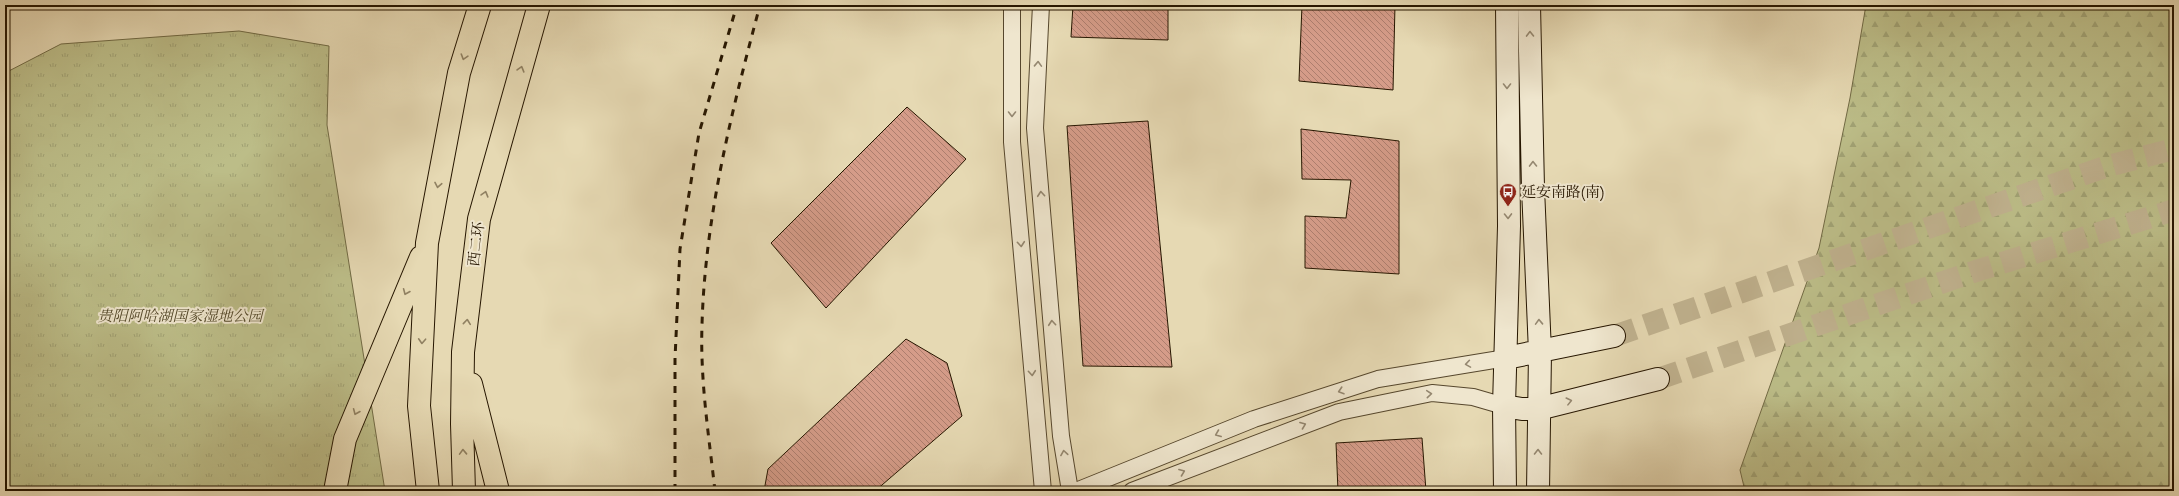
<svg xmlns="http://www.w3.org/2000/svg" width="2179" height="496" font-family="'IM FELL Great Primer','Noto Serif SC',serif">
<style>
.forest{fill:url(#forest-firs);stroke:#716a44}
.park{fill:url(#park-tufts);stroke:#716a44}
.building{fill:url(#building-back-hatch);stroke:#261600}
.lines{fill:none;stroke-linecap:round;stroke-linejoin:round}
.secondary-tunnel{stroke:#c0b28f;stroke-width:22;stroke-dasharray:22 11;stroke-linecap:butt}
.street-casing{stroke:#56472d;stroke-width:18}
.secondary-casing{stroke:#261600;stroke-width:24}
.highway-casing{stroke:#261600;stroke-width:24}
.street{stroke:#efe6ce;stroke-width:16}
.secondary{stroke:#efe6ce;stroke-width:22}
.highway{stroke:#e6d9b3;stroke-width:22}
.rail{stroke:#261600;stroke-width:3;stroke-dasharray:7 7;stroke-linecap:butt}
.oneway{stroke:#958871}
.oneway2{stroke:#908162}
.labels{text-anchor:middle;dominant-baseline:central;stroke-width:4;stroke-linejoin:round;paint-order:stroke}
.poi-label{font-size:15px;fill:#261600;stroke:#efe6ce;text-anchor:start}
.street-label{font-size:15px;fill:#261600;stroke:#efe6ce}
.park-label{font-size:15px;font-style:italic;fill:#534829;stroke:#efe6ce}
</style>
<defs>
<pattern id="forest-firs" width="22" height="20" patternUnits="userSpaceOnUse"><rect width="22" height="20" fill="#bcbd88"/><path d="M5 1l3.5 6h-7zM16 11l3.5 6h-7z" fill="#a1a274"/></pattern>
<pattern id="park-tufts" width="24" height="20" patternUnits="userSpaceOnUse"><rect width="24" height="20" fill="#bcbd88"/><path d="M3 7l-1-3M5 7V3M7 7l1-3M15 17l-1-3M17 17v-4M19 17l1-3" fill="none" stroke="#a1a274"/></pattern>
<pattern id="building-back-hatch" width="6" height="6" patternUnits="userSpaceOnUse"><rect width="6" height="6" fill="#d59c89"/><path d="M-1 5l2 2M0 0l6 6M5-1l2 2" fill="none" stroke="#ad7e6e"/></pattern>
</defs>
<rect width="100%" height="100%" fill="#e6d9b3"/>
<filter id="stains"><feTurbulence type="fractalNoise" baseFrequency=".005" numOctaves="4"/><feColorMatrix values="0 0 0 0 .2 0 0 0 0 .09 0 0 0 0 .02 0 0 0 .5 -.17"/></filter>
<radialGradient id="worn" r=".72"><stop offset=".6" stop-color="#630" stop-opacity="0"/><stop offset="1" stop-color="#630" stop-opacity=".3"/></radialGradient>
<path class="forest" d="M 1866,5 L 2174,5 L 2174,491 L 1745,491 L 1740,470 L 1819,248 L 1850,98 Z"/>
<path class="park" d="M 239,31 L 329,46 L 327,125 L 385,491 L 5,491 L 5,73 L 61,44 Z"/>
<path class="building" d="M 1073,5 L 1168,5 L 1168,40 L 1071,37 Z
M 1302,5 L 1395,5 L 1393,90 L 1299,81 Z
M 907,107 L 966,159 L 826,308 L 771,243 Z
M 1148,121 L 1172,367 L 1083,366 L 1067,126 Z
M 1301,129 L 1399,141 L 1399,274 L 1305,268 L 1305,216 L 1346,218 L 1351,180 L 1302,179 Z
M 906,339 L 947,363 L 962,416 L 875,491 L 764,491 L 768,469 Z
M 1422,438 L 1426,491 L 1338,491 L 1336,443 Z"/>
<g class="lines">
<path class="secondary-tunnel" d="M 1614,336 L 2108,166 L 2174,149
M 1658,379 L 1979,270 L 2174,210"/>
<defs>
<path id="street" d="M 1012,5 L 1012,142 L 1043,491
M 1041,5 L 1035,128 L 1061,436 L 1070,491
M 1076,491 L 1254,419 L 1378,379 L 1506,358
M 1132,491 L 1339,412 L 1432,393 L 1473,397 L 1504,406"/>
<path id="secondary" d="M 1529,5 L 1533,188 L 1540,352 L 1538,491
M 1506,358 L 1614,336
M 1504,406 L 1522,409 L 1538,409 L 1658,379
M 1505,491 L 1504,406 L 1509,226 L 1507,5"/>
<path id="highway" d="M 471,384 L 498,491
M 335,491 L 345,439 L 421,257
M 428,491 L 419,406 L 427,243 L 459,73 L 480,5
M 464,491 L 462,424 L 463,352 L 479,219 L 539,5"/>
</defs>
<use href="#street" class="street-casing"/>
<use href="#secondary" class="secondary-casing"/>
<use href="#highway" class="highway-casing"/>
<use href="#street" class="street"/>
<use href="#secondary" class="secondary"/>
<use href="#highway" class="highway"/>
<path class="rail" d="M 675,491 L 675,359 L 680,249 L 699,133 L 737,5
M 715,491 C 709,437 700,380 702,325 C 705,216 732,110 760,5"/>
</g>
<defs><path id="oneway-chevron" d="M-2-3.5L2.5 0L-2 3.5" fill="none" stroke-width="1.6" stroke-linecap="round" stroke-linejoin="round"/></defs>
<g class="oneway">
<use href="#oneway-chevron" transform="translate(1530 34) rotate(-91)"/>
<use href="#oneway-chevron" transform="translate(1038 64) rotate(-88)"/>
<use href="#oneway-chevron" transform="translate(1507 86) rotate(90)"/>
<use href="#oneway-chevron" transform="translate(1012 114) rotate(90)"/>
<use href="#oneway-chevron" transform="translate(1533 164) rotate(-91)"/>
<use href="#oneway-chevron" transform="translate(1041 194) rotate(-95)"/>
<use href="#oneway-chevron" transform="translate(1508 216) rotate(89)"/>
<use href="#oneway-chevron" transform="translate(1021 244) rotate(85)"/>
<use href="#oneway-chevron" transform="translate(1539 322) rotate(-92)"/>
<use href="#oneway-chevron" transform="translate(1052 323) rotate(-95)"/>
<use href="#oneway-chevron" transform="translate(1468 364) rotate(171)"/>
<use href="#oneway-chevron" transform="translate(1032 373) rotate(85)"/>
<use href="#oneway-chevron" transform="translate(1341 391) rotate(162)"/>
<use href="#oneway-chevron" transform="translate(1429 394) rotate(-5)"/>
<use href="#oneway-chevron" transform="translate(1569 401) rotate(-14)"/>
<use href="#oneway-chevron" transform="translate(1303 425) rotate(-21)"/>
<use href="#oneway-chevron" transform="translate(1218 434) rotate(158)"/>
<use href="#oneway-chevron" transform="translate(1538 452) rotate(-90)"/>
<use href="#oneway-chevron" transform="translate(1064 453) rotate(-99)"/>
<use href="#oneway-chevron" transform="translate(1182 472) rotate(-21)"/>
</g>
<g class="oneway2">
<use href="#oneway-chevron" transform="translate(464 57) rotate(107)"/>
<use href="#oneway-chevron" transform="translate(521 69) rotate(-74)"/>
<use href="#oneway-chevron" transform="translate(438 185) rotate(101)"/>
<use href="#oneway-chevron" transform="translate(485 194) rotate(-74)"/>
<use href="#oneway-chevron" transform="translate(406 292) rotate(113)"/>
<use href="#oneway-chevron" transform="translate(467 322) rotate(-84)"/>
<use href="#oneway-chevron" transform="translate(422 341) rotate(93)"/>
<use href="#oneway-chevron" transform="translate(356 412) rotate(113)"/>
<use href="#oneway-chevron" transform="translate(463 452) rotate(-92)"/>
</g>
<defs>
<symbol id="bus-pin" viewBox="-11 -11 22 30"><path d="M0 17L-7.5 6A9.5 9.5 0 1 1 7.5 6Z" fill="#8f2418" stroke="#efe6ce"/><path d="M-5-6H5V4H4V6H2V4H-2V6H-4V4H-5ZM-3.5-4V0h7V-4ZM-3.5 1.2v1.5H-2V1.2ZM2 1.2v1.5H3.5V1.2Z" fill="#fff"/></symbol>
</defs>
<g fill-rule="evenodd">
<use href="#bus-pin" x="1498" y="182" width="20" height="27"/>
</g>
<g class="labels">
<g class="poi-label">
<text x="1521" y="192">延安南路(南)</text>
</g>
<g class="street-label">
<text transform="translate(476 244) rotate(-83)">西二环</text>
</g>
<g class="park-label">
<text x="180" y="316">贵阳阿哈湖国家湿地公园</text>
</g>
</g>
<rect width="2179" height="496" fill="none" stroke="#e6d9b3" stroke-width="20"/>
<rect x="6" y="6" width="2167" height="484" fill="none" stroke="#261600" stroke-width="2"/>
<rect x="10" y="10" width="2159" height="476" fill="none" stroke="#261600"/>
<rect width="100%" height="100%" filter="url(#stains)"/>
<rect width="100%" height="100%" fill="url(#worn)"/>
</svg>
